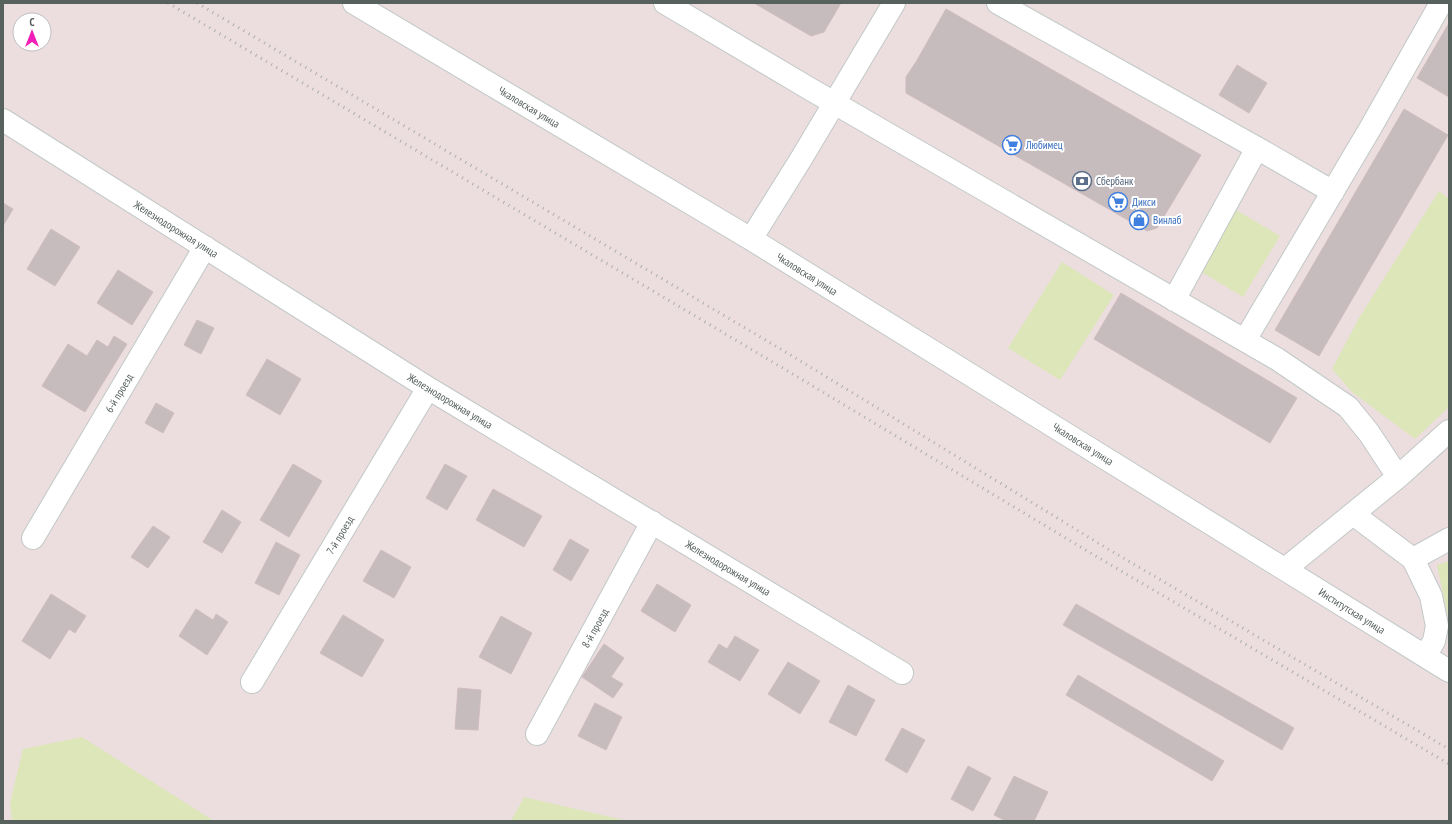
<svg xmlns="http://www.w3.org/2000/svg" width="1452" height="824" font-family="'PT Sans Narrow',sans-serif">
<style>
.green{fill:#dde6b8}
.building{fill:#c6bbbd;stroke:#d1bcbf}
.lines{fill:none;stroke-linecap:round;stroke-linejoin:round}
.minor-casing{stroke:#c1c8c7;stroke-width:24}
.minor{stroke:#fff;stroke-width:22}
.rail{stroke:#aaadac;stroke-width:3;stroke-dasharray:1 5;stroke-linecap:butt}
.labels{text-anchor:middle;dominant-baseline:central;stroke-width:4;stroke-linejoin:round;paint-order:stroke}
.street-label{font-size:11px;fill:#57615e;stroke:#fff}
.shop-label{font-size:11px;fill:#366cbe;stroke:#fff;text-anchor:start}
.service-label{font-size:11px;fill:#4e5e75;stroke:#fff;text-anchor:start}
</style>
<rect width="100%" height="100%" fill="#ecdede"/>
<path class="green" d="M 1439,191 L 1449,199 L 1449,407 L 1415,439 L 1352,392 L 1332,369 L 1359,318 Z
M 1236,210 L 1280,236 L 1243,297 L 1200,271 Z
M 1062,262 L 1114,295 L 1060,380 L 1008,348 Z
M 1449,561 L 1449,621 L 1437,565 Z
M 82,737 L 214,821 L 12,821 L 10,803 L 23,749 Z
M 524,797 L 628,821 L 511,821 Z"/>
<path class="building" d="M 754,3 L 841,3 L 824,32 L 811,36 Z
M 946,9 L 1201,155 L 1157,228 L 1147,231 L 906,93 L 906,77 L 916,62 Z
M 1449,23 L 1449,97 L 1417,78 Z
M 1237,65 L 1267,83 L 1249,113 L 1219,95 Z
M 1404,109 L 1448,135 L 1319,356 L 1275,330 Z
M 3,203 L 13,209 L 3,226 Z
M 51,229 L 80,247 L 55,286 L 27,269 Z
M 118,270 L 153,292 L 132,325 L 97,303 Z
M 1121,293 L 1297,398 L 1270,443 L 1094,339 Z
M 197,320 L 214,328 L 201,354 L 184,345 Z
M 114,336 L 127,344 L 85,412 L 42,386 L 68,344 L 87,356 L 97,340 L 108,347 Z
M 267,359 L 301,379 L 280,415 L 246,395 Z
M 156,403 L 174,413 L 163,433 L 145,423 Z
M 293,464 L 322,481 L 289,537 L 260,520 Z
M 445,464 L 467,476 L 447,510 L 426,498 Z
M 493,489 L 542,516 L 524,547 L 476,520 Z
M 222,510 L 241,522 L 222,553 L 203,542 Z
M 153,526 L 170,537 L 148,568 L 131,557 Z
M 570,539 L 589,550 L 571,581 L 553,570 Z
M 276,542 L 300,555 L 279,595 L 255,583 Z
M 381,550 L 411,567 L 394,598 L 363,581 Z
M 657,584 L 691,605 L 675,632 L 641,611 Z
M 51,594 L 86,616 L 75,633 L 69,629 L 50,659 L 22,641 Z
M 1076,604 L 1294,728 L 1282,750 L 1063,625 Z
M 196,609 L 213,620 L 216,614 L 228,622 L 207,655 L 179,636 Z
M 343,615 L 384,640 L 362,677 L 320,653 Z
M 501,616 L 532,633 L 511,674 L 479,657 Z
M 735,636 L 759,650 L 740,681 L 708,662 L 719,644 L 727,649 Z
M 604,644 L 624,658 L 611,677 L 623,684 L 613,698 L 582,677 Z
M 788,662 L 820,681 L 800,714 L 768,694 Z
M 1078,675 L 1224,761 L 1212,781 L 1066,695 Z
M 848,685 L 875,700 L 856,736 L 829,722 Z
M 458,688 L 481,690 L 478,730 L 455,729 Z
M 595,703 L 622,717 L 606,750 L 578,736 Z
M 902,728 L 925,740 L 907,773 L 885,760 Z
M 968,766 L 991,778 L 973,811 L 951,799 Z
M 1014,776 L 1048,792 L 1034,821 L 1006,821 L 994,815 Z"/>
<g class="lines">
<defs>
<path id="minor" d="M 354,3 L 751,239 L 1449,671
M 665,3 L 810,89 L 1277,359 L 1348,407 L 1369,433 L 1398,477
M 998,3 L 1257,148 L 1174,300
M 3,120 L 428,388 L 902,673
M 1257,148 L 1333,192
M 751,239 L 801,159 L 894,3
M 1245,340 L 1371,127 L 1441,3
M 1353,514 L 1413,559 L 1431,596 L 1437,626 L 1434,641 L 1425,656
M 33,538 L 205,247
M 1413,559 L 1449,539
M 1285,569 L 1398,477 L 1449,431
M 252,682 L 428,388
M 537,734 L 652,522"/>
</defs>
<use href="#minor" class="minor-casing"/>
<use href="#minor" class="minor"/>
<path class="rail" d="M 168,3 L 781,367 L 1094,555 L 1449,764
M 197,3 L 789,354 L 1108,549 L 1449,749"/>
</g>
<defs>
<symbol id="supermarket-ring" viewBox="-11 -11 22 22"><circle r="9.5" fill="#fff" stroke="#3f7fe0" stroke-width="1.5"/><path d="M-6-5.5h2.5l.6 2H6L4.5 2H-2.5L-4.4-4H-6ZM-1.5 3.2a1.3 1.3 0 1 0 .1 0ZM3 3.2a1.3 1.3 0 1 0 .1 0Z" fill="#3f7fe0"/></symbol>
<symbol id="bank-ring" viewBox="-11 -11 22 22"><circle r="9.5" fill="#fff" stroke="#5c6f8a" stroke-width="1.5"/><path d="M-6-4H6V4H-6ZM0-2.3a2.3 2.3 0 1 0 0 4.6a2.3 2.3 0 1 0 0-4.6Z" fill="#5c6f8a"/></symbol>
<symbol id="shop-ring" viewBox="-11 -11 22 22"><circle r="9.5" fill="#fff" stroke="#3f7fe0" stroke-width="1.5"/><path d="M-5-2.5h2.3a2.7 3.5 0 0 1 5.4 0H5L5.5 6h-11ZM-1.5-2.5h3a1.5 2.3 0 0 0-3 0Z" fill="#3f7fe0"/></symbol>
</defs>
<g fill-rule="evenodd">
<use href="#supermarket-ring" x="1001" y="134" width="22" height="22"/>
<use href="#bank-ring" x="1071" y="170" width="22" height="22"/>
<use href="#supermarket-ring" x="1107" y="191" width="22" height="22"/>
<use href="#shop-ring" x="1128" y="209" width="22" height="22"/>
</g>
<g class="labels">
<g class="street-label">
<text transform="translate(529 107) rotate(31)">Чкаловская улица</text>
<text transform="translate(176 229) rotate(32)">Железнодорожная улица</text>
<text transform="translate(807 274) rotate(32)">Чкаловская улица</text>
<text transform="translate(119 393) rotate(-59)">6-й проезд</text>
<text transform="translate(450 401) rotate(31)">Железнодорожная улица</text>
<text transform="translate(1083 444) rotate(32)">Чкаловская улица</text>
<text transform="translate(340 535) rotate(-59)">7-й проезд</text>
<text transform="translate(728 568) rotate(31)">Железнодорожная улица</text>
<text transform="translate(1352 611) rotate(32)">Институтская улица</text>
<text transform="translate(595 628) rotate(-61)">8-й проезд</text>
</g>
<g class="shop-label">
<text x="1026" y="145">Любимец</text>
<text x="1132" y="202">Дикси</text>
<text x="1153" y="220">Винлаб</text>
</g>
<g class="service-label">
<text x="1096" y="181">Сбербанк</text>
</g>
</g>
<rect width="1452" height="824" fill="none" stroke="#57615e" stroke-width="8"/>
<g transform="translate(32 32)"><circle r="19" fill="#ffffff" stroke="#bcc0bf"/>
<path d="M0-3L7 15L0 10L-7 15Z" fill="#f11fb7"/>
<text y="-6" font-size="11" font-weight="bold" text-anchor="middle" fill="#57615e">С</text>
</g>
</svg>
